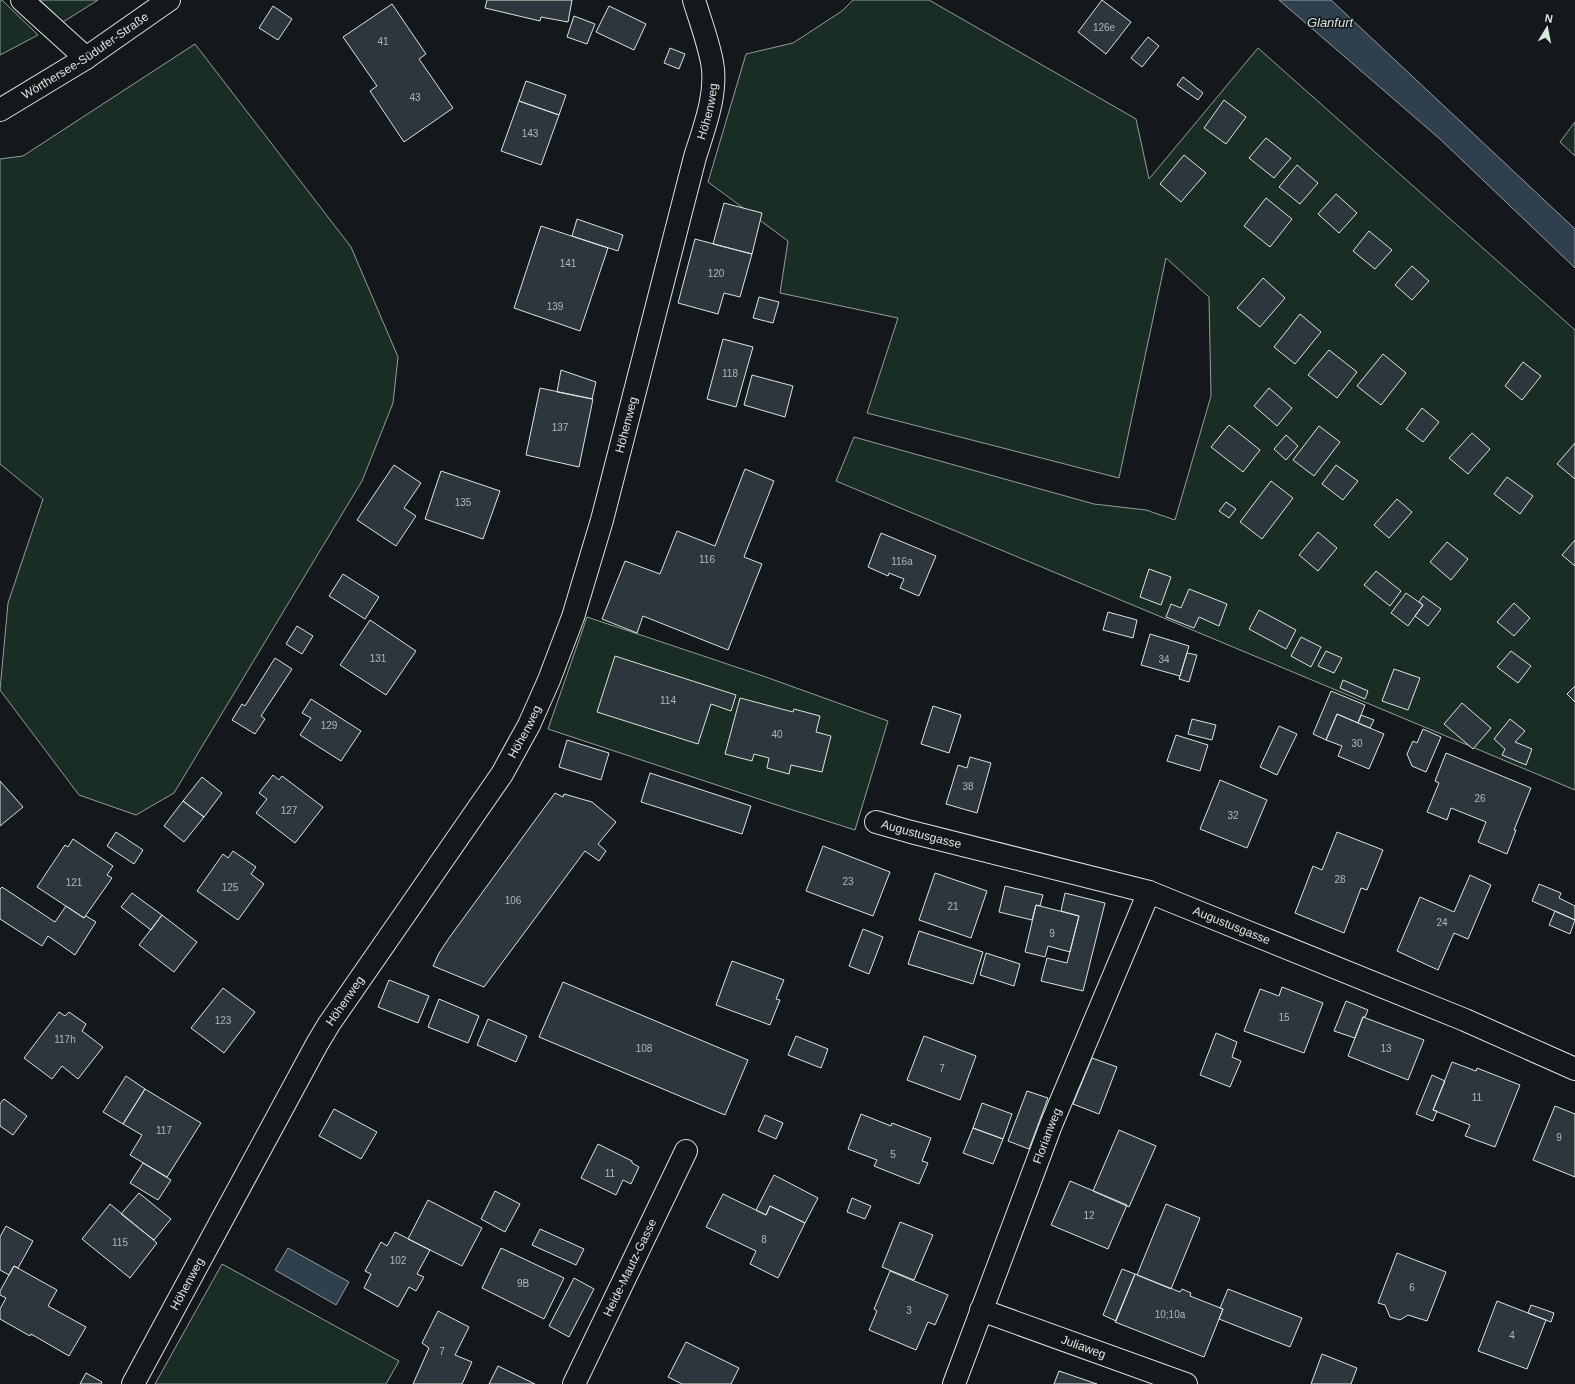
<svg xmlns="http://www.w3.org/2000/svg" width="1575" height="1384" font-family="Helvetica,sans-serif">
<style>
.green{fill:#1a2d24;stroke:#939e99}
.water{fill:#2f3f4d;stroke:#939e99}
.building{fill:#2c363c;stroke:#d8e6dc}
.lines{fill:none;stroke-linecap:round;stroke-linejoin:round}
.minor-casing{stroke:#d8e6dc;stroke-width:24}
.secondary-casing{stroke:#d8e6dc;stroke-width:24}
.minor{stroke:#14181c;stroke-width:22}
.secondary{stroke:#14181c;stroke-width:22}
.labels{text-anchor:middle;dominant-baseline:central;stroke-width:3;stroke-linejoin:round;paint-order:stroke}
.number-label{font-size:10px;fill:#adbab4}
.street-label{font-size:12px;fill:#d8e6dc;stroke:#14181c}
.water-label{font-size:13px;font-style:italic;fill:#d8e6dc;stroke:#14181c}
</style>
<rect width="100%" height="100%" fill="#14181c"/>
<path class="green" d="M 0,0 L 2,0 L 38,35 L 0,55 Z
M 40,0 L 98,0 L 63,22 Z
M 853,0 L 929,0 L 1136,119 L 1149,179 L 1258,48 L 1575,330 L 1575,790 L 836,481 L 854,437 L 1094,504 L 1146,510 L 1175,520 L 1211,396 L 1209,297 L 1166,258 L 1119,478 L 867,413 L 898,318 L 780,293 L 788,241 L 708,182 L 746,54 L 793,43 L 842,11 Z
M 195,44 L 351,247 L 398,357 L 393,403 L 362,481 L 174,793 L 136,815 L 79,795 L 0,690 L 8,603 L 43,499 L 0,464 L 0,159 L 23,156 Z
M 1575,122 L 1575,156 L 1560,142 Z
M 587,617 L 763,676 L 888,721 L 855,830 L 774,804 L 548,729 Z
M 222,1264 L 399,1361 L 386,1384 L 155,1384 Z"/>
<path class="water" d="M 1279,0 L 1331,0 L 1575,229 L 1575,268 L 1440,139 Z
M 288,1248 L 349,1282 L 336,1305 L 275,1270 Z"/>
<path class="building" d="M 487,0 L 572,0 L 568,22 L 541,17 L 540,21 L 485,8 Z
M 1102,0 L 1131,22 L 1106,54 L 1078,32 Z
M 392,4 L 426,54 L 419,59 L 453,108 L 404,142 L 370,91 L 377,86 L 343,37 Z
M 273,6 L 292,19 L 278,40 L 259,28 Z
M 609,6 L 646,24 L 634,50 L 596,32 Z
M 574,16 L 595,24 L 587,44 L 567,37 Z
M 1148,37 L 1159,46 L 1142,67 L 1131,58 Z
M 670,48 L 685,54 L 679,69 L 664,63 Z
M 1183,77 L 1203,93 L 1198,100 L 1177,85 Z
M 526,81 L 566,95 L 559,115 L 519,101 Z
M 1224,100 L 1246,117 L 1226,144 L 1204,128 Z
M 519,101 L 559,115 L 541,165 L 501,151 Z
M 1266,138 L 1291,158 L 1274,178 L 1249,158 Z
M 1184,155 L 1206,173 L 1181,202 L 1160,184 Z
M 1297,165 L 1318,183 L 1300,204 L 1279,187 Z
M 1336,194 L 1357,213 L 1339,233 L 1318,214 Z
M 1266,198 L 1292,219 L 1270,247 L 1244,226 Z
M 724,203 L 762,213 L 752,254 L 713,244 Z
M 577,219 L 623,235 L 618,251 L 572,236 Z
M 541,226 L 608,248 L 580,331 L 514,308 Z
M 1369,231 L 1392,250 L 1375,269 L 1353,251 Z
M 695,239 L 752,254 L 740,297 L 724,293 L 718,314 L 678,303 Z
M 1412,266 L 1429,281 L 1412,300 L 1395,285 Z
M 1263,278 L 1285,298 L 1260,327 L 1237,308 Z
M 759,297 L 779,302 L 773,323 L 753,318 Z
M 1300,314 L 1321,332 L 1295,364 L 1274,347 Z
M 723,339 L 753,347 L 736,407 L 707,399 Z
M 1329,350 L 1357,372 L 1337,398 L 1308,375 Z
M 1383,354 L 1406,373 L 1381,405 L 1357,386 Z
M 1523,362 L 1541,376 L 1522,400 L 1505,386 Z
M 561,370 L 596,382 L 592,399 L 557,392 Z
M 752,375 L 793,386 L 785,417 L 744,405 Z
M 540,388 L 593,399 L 579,467 L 526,455 Z
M 1269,388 L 1292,408 L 1277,426 L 1254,406 Z
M 1422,408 L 1439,422 L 1423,442 L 1406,429 Z
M 1229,425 L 1260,450 L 1243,472 L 1211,447 Z
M 1319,426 L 1340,442 L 1314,476 L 1293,460 Z
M 1472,433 L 1490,449 L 1468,474 L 1449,458 Z
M 1286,435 L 1298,446 L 1286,460 L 1274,449 Z
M 1575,443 L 1575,479 L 1557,464 Z
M 394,465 L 421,483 L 404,508 L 416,516 L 396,546 L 357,520 Z
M 1336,465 L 1358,481 L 1343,500 L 1322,484 Z
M 745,469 L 774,481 L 744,557 L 762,564 L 728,650 L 643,616 L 637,633 L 602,619 L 625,561 L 660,574 L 677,531 L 715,546 Z
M 441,471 L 500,491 L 483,539 L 425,519 Z
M 1507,477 L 1533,496 L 1520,514 L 1494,494 Z
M 1271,481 L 1293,498 L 1262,539 L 1240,522 Z
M 1397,499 L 1412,512 L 1389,538 L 1374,525 Z
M 1226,502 L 1236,509 L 1229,518 L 1219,511 Z
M 1318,532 L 1337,548 L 1318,571 L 1299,555 Z
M 881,533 L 936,556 L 919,596 L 900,588 L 904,579 L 889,573 L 888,576 L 868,567 Z
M 1575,540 L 1575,566 L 1562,555 Z
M 1447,542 L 1468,559 L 1451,580 L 1430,562 Z
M 1149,569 L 1171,577 L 1161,605 L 1140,597 Z
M 1376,571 L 1401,591 L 1390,606 L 1364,585 Z
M 343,574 L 379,597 L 365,619 L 329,596 Z
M 1189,589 L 1227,604 L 1219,626 L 1199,617 L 1194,628 L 1166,617 L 1171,604 L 1181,608 Z
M 1406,593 L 1423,605 L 1408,626 L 1391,613 Z
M 1423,596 L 1441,609 L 1428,626 L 1415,616 L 1423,605 L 1419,602 Z
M 1514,603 L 1530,618 L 1514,636 L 1497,622 Z
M 1259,610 L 1296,630 L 1286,649 L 1249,629 Z
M 1108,612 L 1137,620 L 1133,638 L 1103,630 Z
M 370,620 L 416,651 L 386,695 L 340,665 Z
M 297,626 L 313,636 L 302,654 L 286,644 Z
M 1150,634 L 1189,646 L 1180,676 L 1141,665 Z
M 1301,637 L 1321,647 L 1311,667 L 1291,656 Z
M 1326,651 L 1342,658 L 1334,673 L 1318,666 Z
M 1511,651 L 1531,666 L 1518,683 L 1497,667 Z
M 1187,653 L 1197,655 L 1189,682 L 1179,679 Z
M 615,656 L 736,695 L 731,711 L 711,704 L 698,744 L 597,712 Z
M 275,658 L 292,669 L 261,716 L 265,719 L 255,734 L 232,720 L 242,704 L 245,706 Z
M 1394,669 L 1420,678 L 1408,710 L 1382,701 Z
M 1343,680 L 1368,691 L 1365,699 L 1340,688 Z
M 1575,686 L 1575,702 L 1567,694 Z
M 1331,691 L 1365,705 L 1358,723 L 1337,714 L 1326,740 L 1313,734 Z
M 740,698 L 793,712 L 794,709 L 820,716 L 816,732 L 831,736 L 822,772 L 791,765 L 789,774 L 767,768 L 769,758 L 754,754 L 752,761 L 725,754 Z
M 311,699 L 361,731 L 341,761 L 300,735 L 311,718 L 302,713 Z
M 1462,703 L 1491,728 L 1473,749 L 1444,724 Z
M 933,706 L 961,715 L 949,753 L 921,744 Z
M 1337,714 L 1384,734 L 1369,769 L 1338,756 L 1342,746 L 1326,740 Z
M 1361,715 L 1374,720 L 1370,728 L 1358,723 Z
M 1192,719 L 1216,725 L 1212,740 L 1188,734 Z
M 1510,719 L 1525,731 L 1515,742 L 1532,749 L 1526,765 L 1502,755 L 1505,749 L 1494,739 Z
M 1279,726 L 1297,734 L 1277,775 L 1260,767 Z
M 1423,729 L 1441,737 L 1426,772 L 1412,766 L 1407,754 L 1413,741 L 1417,743 Z
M 1176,735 L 1208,745 L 1200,771 L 1167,761 Z
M 567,740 L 609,753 L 601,780 L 559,767 Z
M 1446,753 L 1531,788 L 1514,830 L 1516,830 L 1507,854 L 1478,842 L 1486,822 L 1451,808 L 1447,820 L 1427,812 L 1439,783 L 1435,781 Z
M 970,757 L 991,763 L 977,813 L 946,804 L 958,765 L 967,768 Z
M 650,773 L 751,806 L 742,834 L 641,802 Z
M 273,775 L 279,780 L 282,776 L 323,807 L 295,843 L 256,813 L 267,799 L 259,793 Z
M 202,777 L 222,793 L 204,817 L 183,801 Z
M 1220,780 L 1267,800 L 1247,848 L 1200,829 Z
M 0,781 L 23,807 L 0,826 Z
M 555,793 L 563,797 L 564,794 L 592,802 L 616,822 L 598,844 L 606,851 L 599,861 L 585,851 L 484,987 L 433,966 L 439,953 L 449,938 Z
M 183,801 L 204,817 L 184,842 L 164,826 Z
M 116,832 L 143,850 L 134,864 L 107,846 Z
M 1337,832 L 1383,850 L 1367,890 L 1361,888 L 1344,933 L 1295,913 L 1313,866 L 1322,870 Z
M 73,839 L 113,866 L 107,875 L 112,878 L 84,918 L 37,887 L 65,845 L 68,847 Z
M 823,846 L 890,872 L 873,916 L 806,891 Z
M 233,851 L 256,867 L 251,874 L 264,884 L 238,920 L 197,891 L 223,854 L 228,858 Z
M 935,873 L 987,891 L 971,938 L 919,920 Z
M 1470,875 L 1491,885 L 1468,939 L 1454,933 L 1438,970 L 1397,951 L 1420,897 L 1454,912 Z
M 1539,884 L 1561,893 L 1559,898 L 1575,906 L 1575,920 L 1532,901 Z
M 1005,886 L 1043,895 L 1040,906 L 1036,905 L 1032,920 L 999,912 Z
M 2,887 L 55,922 L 66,906 L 84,918 L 86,916 L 96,922 L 75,955 L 48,936 L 42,946 L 0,919 L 0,889 Z
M 132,893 L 162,915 L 151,930 L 121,907 Z
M 1065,893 L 1105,903 L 1083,991 L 1041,981 L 1047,958 L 1067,963 L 1079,916 L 1061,911 Z
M 1036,905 L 1079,916 L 1070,952 L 1048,946 L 1045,957 L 1025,952 Z
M 1555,911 L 1575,920 L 1570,934 L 1549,925 Z
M 162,915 L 197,942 L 174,972 L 139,945 Z
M 863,929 L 883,937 L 869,974 L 849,966 Z
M 919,931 L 983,952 L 973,984 L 908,964 Z
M 986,953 L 1020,964 L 1014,986 L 980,975 Z
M 732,961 L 784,980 L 776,999 L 780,1000 L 770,1025 L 716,1005 Z
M 389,980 L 429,996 L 418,1023 L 378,1007 Z
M 563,982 L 748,1060 L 725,1115 L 539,1037 Z
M 1282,987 L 1323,1003 L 1304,1053 L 1244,1031 L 1260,989 L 1279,996 Z
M 223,988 L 255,1012 L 224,1053 L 191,1028 Z
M 439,999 L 479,1016 L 468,1043 L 428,1027 Z
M 1346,1001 L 1368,1010 L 1365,1017 L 1363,1017 L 1355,1038 L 1334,1031 Z
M 59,1012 L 65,1016 L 69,1012 L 86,1024 L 82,1031 L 103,1047 L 78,1079 L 62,1066 L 52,1079 L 24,1058 Z
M 1363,1017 L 1424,1040 L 1408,1080 L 1348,1056 Z
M 488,1019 L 527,1036 L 516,1062 L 477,1045 Z
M 1216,1033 L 1237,1042 L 1232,1057 L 1241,1061 L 1230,1087 L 1200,1075 Z
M 796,1036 L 828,1049 L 821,1068 L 788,1055 Z
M 924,1036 L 976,1056 L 960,1100 L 907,1080 Z
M 1092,1058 L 1117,1067 L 1099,1114 L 1073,1104 Z
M 1452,1062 L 1476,1071 L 1477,1068 L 1520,1085 L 1495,1147 L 1465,1136 L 1470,1125 L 1433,1110 Z
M 1432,1075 L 1445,1081 L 1433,1110 L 1437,1111 L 1433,1121 L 1416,1114 Z
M 126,1076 L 145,1089 L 123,1124 L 103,1112 Z
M 145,1089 L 201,1123 L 167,1177 L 130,1155 L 142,1135 L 123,1124 Z
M 1027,1091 L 1048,1098 L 1029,1149 L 1008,1141 Z
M 4,1099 L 27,1116 L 13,1135 L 0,1126 L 0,1104 Z
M 982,1103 L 1012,1114 L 1003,1139 L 973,1128 Z
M 1555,1106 L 1575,1114 L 1575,1177 L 1533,1160 Z
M 334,1109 L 377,1132 L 361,1159 L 319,1136 Z
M 861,1114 L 891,1126 L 892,1123 L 931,1138 L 922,1161 L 928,1163 L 919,1184 L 874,1166 L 877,1160 L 848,1149 Z
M 765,1115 L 783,1123 L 776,1139 L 758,1131 Z
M 973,1128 L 1003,1139 L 993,1164 L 963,1153 Z
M 1119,1130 L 1156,1146 L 1129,1207 L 1093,1191 Z
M 598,1144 L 632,1161 L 632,1163 L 639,1167 L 631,1184 L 623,1180 L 616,1195 L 581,1178 Z
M 143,1163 L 171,1180 L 158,1200 L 130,1183 Z
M 774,1175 L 818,1198 L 805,1223 L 770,1206 L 766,1215 L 756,1210 Z
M 1070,1181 L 1127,1205 L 1108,1249 L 1051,1225 Z
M 495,1191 L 520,1204 L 505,1232 L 481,1219 Z
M 139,1193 L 171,1219 L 154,1240 L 121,1214 Z
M 723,1194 L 766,1215 L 770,1206 L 805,1223 L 778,1278 L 750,1264 L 756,1251 L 706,1227 Z
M 852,1198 L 871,1206 L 865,1219 L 847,1212 Z
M 428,1200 L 482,1228 L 462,1266 L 408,1239 Z
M 110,1204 L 157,1243 L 130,1278 L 82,1239 Z
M 1166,1204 L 1200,1218 L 1171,1289 L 1137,1275 Z
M 900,1222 L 933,1235 L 914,1280 L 882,1267 Z
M 6,1226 L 33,1241 L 18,1268 L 14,1266 L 9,1275 L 0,1270 L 0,1237 Z
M 540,1229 L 584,1249 L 576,1265 L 532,1245 Z
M 395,1232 L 430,1250 L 417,1274 L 424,1277 L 416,1291 L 409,1287 L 398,1307 L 364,1288 L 371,1274 L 365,1271 L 381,1242 L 387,1246 Z
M 501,1248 L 564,1278 L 544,1319 L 482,1288 Z
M 1397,1253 L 1446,1272 L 1427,1321 L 1408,1315 L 1400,1320 L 1390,1317 L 1385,1305 L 1378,1303 Z
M 14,1266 L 57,1290 L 48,1306 L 86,1327 L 69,1356 L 31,1334 L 30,1336 L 0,1319 L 0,1309 L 6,1298 L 0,1295 L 0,1291 Z
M 1122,1269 L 1135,1274 L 1116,1321 L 1103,1315 Z
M 890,1271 L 948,1295 L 935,1325 L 928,1322 L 916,1350 L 869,1330 L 877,1311 L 874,1309 Z
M 1135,1274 L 1180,1292 L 1182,1289 L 1191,1293 L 1190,1296 L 1223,1309 L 1204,1357 L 1115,1322 Z
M 574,1278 L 594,1289 L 569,1337 L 549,1326 Z
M 1228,1289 L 1302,1318 L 1290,1347 L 1219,1319 L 1223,1309 L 1220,1308 Z
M 1497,1301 L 1546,1320 L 1527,1369 L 1478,1351 Z
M 1531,1305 L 1554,1313 L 1551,1322 L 1528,1313 Z
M 438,1311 L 469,1327 L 455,1355 L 472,1362 L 462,1384 L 413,1384 L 429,1348 L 422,1343 Z
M 686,1342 L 739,1368 L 731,1384 L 682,1384 L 668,1377 Z
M 1322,1354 L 1357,1368 L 1351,1384 L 1311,1384 Z
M 498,1366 L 535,1384 L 489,1384 Z
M 1059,1371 L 1097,1384 L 1054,1384 Z
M 86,1373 L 102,1382 L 101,1384 L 80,1384 Z"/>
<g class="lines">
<defs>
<g id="minor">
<path d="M 22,0 L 86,58"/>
<path id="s1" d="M 876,822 L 911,832 L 1149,892 L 1465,1020 L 1575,1069"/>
<path id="s2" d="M 981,1310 L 1186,1384"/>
<path id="s3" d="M 133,1384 L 317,1044 L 329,1024 L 502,774 L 529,725 L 549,680 L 573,617 L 602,520 L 695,157 C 704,128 718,93 712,62 C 708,41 700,20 694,0"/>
<path id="s4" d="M 574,1384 L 686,1151"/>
<path id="s5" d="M 954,1384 L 1051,1125 L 1149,892"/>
</g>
<g id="secondary">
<path id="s6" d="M 0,110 L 86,58 L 169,0"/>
</g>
</defs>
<use href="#minor" class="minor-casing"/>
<use href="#secondary" class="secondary-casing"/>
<use href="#minor" class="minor"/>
<use href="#secondary" class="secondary"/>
</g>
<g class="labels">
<g class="number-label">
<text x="1104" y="27">126e</text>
<text x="383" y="41">41</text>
<text x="415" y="97">43</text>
<text x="530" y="133">143</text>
<text x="568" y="263">141</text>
<text x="716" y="273">120</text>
<text x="555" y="306">139</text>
<text x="730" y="373">118</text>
<text x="560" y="427">137</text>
<text x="463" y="502">135</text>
<text x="707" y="559">116</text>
<text x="902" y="561">116a</text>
<text x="378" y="658">131</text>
<text x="1164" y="659">34</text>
<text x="668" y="700">114</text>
<text x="329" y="725">129</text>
<text x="777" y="734">40</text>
<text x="1357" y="743">30</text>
<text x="968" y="786">38</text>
<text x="1480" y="798">26</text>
<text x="289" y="810">127</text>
<text x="1233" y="815">32</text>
<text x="1340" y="879">28</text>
<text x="848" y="881">23</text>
<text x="74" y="882">121</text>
<text x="230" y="887">125</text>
<text x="513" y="900">106</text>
<text x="953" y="906">21</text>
<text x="1442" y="922">24</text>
<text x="1052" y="933">9</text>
<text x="1284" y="1017">15</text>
<text x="223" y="1020">123</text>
<text x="65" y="1039">117h</text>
<text x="644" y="1048">108</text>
<text x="1386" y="1048">13</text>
<text x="942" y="1068">7</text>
<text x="1477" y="1097">11</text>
<text x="164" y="1130">117</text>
<text x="1559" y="1137">9</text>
<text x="893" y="1154">5</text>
<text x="610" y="1173">11</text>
<text x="1089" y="1215">12</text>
<text x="764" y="1239">8</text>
<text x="120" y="1242">115</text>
<text x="398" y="1260">102</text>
<text x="523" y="1283">9B</text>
<text x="1412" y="1287">6</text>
<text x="909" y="1310">3</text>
<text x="1170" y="1314">10;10a</text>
<text x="1512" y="1335">4</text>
<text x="442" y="1351">7</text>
</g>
<g class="street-label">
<text stroke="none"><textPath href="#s6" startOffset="101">Wörthersee-Südufer-Straße</textPath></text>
<text stroke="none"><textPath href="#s3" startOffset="1410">Höhenweg</textPath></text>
<text stroke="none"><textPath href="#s3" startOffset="1086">Höhenweg</textPath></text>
<text stroke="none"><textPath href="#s3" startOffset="762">Höhenweg</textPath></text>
<text stroke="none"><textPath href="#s1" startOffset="47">Augustusgasse</textPath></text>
<text stroke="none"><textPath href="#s1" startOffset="371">Augustusgasse</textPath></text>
<text stroke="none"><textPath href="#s3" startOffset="438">Höhenweg</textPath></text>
<text stroke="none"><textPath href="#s5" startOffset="265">Florianweg</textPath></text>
<text stroke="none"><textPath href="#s4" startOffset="129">Heide-Mautz-Gasse</textPath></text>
<text stroke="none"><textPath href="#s3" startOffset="114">Höhenweg</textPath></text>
<text stroke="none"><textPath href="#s2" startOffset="109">Juliaweg</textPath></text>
</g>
<g class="water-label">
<text x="1330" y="22">Glanfurt</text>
</g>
</g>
<g transform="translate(1547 28) rotate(10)" stroke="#14181c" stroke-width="3" paint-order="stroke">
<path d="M0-3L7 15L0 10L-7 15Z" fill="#d8e6dc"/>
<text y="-6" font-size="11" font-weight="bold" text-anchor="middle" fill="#d8e6dc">N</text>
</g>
</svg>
